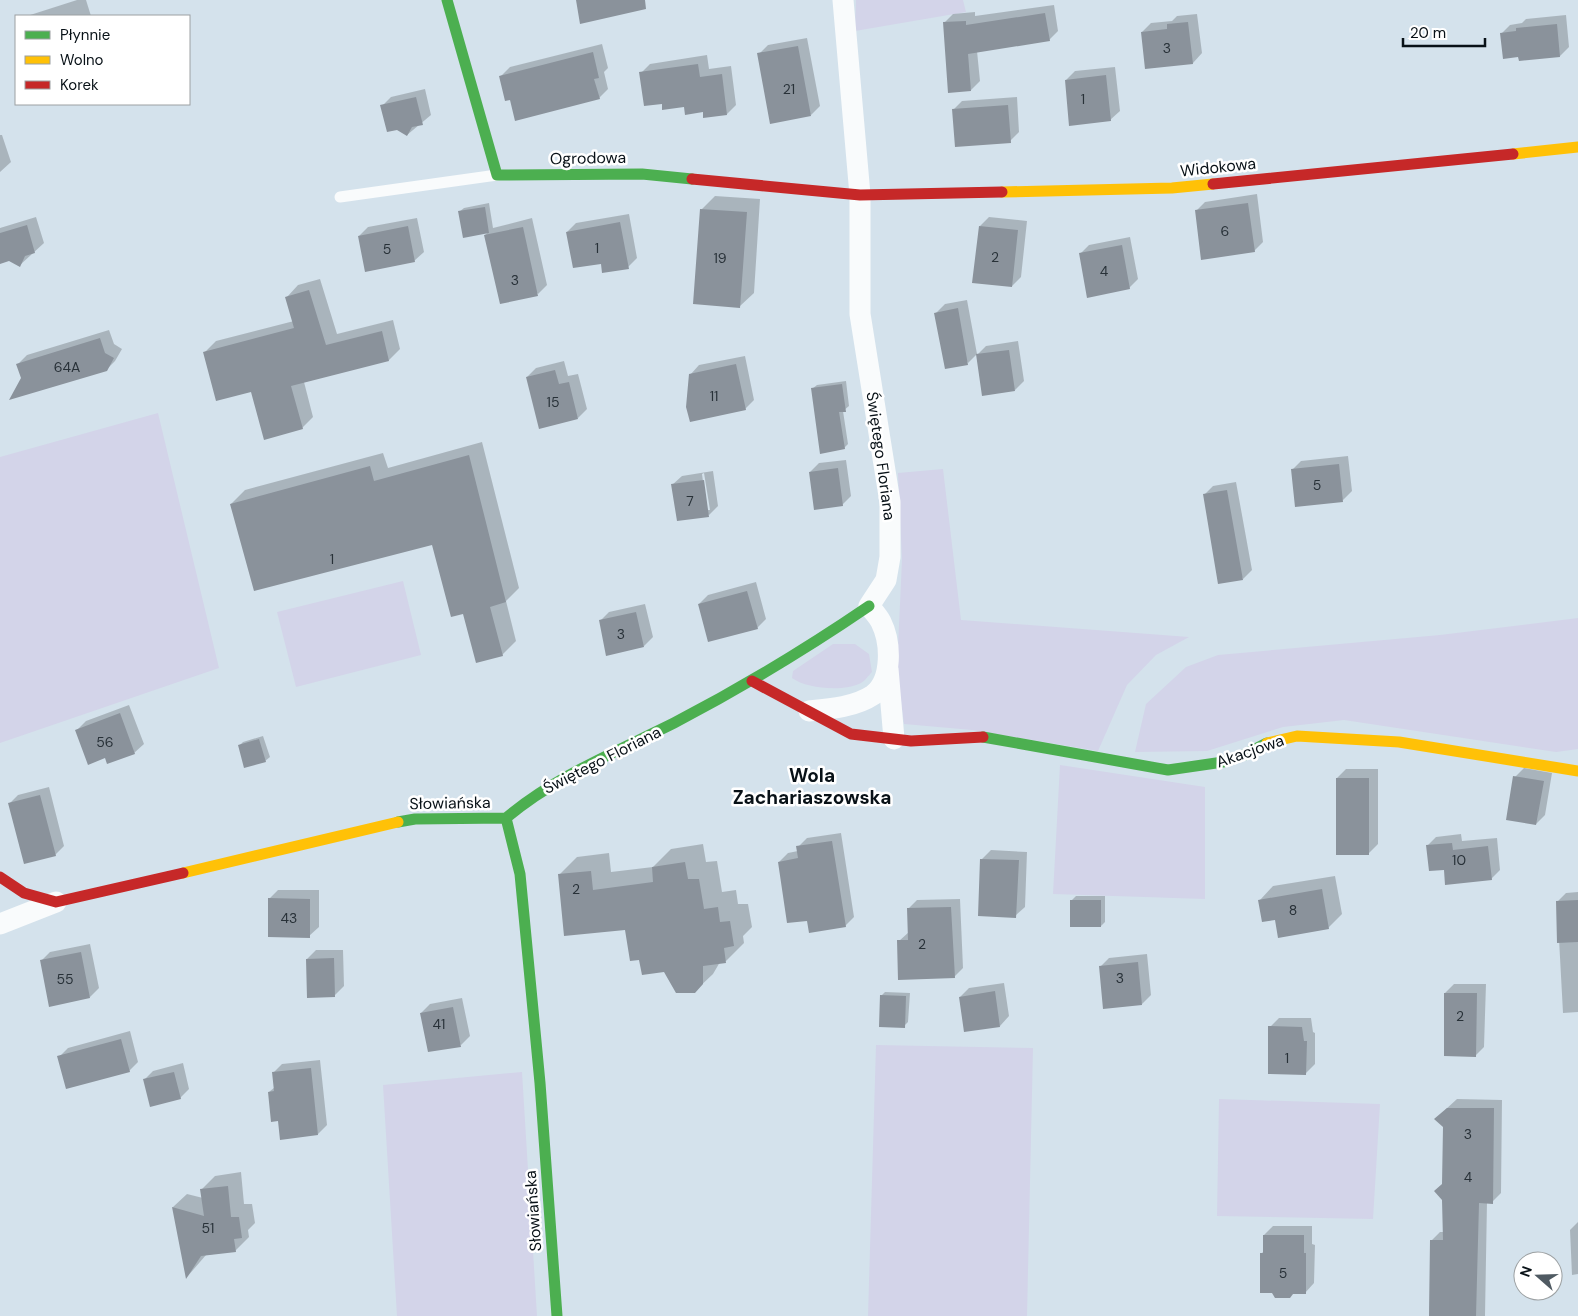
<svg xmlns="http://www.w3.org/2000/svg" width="1578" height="1316" font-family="'DM Sans',sans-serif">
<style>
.green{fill:#d3d4e9}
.shadow{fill:#0003;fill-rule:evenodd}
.building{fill:#8a929b}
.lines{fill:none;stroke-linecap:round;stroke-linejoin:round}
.lane{stroke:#f9fbfc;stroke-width:11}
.street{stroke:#f9fbfc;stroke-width:21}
.fast{stroke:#4caf50;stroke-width:11}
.slow{stroke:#ffc107;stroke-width:11}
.jam{stroke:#c62828;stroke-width:11}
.labels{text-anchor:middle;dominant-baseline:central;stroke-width:5;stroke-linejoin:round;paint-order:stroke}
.number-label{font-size:14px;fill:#283138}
.street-label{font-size:16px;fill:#081117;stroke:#fff}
.quarter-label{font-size:19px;font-weight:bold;fill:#081117;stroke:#fff}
</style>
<rect width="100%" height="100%" fill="#d4e2ec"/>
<path class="green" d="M 856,0 L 963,0 L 966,12 L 855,31 Z
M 158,413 L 219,668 L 0,743 L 0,457 Z
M 943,469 L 961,620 L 1189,637 L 1156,655 L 1127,685 L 1098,751 L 972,730 L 904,724 L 897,669 L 902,560 L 898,473 Z
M 403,581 L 421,655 L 296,687 L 277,612 Z
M 1578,618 L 1578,749 L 1556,752 L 1344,720 L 1283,727 L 1207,751 L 1135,752 L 1146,704 L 1186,667 L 1218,655 L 1440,635 Z
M 833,644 L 855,644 L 869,654 L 872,672 C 868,676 865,681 861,683 C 844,692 807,689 792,678 L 793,671 Z
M 1060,765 L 1205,787 L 1205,899 L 1053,894 Z
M 876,1045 L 1033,1048 L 1027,1316 L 868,1316 Z
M 522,1072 L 537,1316 L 397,1316 L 383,1085 Z
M 1219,1099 L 1380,1104 L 1373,1219 L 1217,1216 Z"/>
<path class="shadow" d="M 77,0 L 86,0 L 91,16 L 27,16 Z
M 1054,5 L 1058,31 L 1049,40 L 977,51 L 980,81 L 971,90 L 944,23 L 953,14 L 975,12 L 975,16 Z
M 1197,14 L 1202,53 L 1193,63 L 1147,68 L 1142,32 L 1151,23 L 1172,21 L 1177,16 Z
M 1566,15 L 1569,47 L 1560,56 L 1519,56 L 1501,34 L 1510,25 L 1522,23 L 1526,19 Z
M 807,38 L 820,106 L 811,115 L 759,54 L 768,45 Z
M 602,44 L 608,68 L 604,72 L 608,89 L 599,98 L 511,99 L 501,76 L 510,67 Z
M 707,55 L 709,69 L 731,66 L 736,105 L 727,114 L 663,103 L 641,73 L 650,64 Z
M 1115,67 L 1120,111 L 1110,120 L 1066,80 L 1075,71 Z
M 425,89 L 431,115 L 407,135 L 382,106 L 391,97 Z
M 1017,97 L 1019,132 L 1010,141 L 953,110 L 962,101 Z
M 0,135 L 2,135 L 11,162 L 0,172 Z
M 1257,194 L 1263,242 L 1254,251 L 1196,211 L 1205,202 Z
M 715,196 L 760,199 L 754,293 L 740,306 L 701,210 Z
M 489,203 L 493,228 L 532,218 L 547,285 L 538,294 L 485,235 L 488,232 L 459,212 L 464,208 Z
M 629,214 L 637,258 L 628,267 L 602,262 L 567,232 L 576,223 Z
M 36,217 L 44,243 L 20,265 L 9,260 L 0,263 L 0,228 Z
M 989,217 L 1027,221 L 1021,277 L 1012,286 L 980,226 Z
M 417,218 L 424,252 L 414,261 L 359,236 L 368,227 Z
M 1130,237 L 1138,279 L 1129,288 L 1080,254 L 1089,245 Z
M 320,279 L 337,334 L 393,320 L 400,349 L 389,360 L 304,382 L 313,417 L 302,428 L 204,353 L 216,341 L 294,321 L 287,297 L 298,285 Z
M 967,300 L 977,354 L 968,363 L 936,313 L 945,304 Z
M 109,330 L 114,344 L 122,349 L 115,361 L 106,370 L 23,378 L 18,364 L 27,355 Z
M 1018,341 L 1024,381 L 1015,390 L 977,355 L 986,346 Z
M 745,356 L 754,400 L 745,409 L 690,375 L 699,365 Z
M 564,361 L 568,376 L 578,374 L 587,409 L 578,418 L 527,377 L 536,368 Z
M 846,381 L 849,406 L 843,411 L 848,444 L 844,448 L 812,389 L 817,385 Z
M 482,442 L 519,588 L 506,601 L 516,641 L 502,655 L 464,613 L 432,543 L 231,504 L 245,490 L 383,453 L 388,468 Z
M 1348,456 L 1352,491 L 1343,500 L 1292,470 L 1301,461 Z
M 846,460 L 851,496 L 842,505 L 810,472 L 819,463 Z
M 713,471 L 718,506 L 709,515 L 672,485 L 682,476 ZM 704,473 L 710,510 L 707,510 L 702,474 Z
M 1236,482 L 1252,570 L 1243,579 L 1204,495 L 1213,486 Z
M 756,582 L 766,619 L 757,628 L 699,604 L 708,595 Z
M 645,604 L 653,637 L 644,646 L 600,621 L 609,612 Z
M 129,705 L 144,744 L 134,753 L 106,757 L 77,730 L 86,721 Z
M 263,736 L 270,757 L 265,761 L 239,746 L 243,742 Z
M 1524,768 L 1552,773 L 1545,815 L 1536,824 L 1515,777 Z
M 1346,769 L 1378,769 L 1378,844 L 1369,853 L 1337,778 Z
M 49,787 L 64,846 L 55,855 L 9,804 L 18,795 Z
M 841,833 L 854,917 L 845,926 L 808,919 L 779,862 L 788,853 L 798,851 L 798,847 L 807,838 Z
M 1461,834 L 1462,841 L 1497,838 L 1500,870 L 1491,879 L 1445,868 L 1427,846 L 1436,837 Z
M 703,844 L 706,862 L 717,861 L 722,892 L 736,890 L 738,904 L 748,904 L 752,927 L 743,936 L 744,943 L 726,961 L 720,962 L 713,974 L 694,992 L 664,971 L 640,958 L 626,928 L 559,875 L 577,857 L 609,853 L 611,872 L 653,867 L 671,849 Z
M 991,850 L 1027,852 L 1025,907 L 1015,916 L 982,859 Z
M 1335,876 L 1342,914 L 1328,928 L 1276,919 L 1260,900 L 1273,886 Z
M 278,890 L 319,890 L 319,927 L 309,936 L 269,899 Z
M 1578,892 L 1578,1012 L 1563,1013 L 1557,902 L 1566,893 Z
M 1076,896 L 1105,896 L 1105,922 L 1101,926 L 1072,900 Z
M 960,899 L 963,968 L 954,977 L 899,941 L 909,932 L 908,909 L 917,900 Z
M 90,944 L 99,988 L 90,997 L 41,961 L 50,952 Z
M 316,950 L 343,950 L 344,986 L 335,995 L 307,959 Z
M 1147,954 L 1151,995 L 1142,1004 L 1100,967 L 1109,958 Z
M 1004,983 L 1009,1016 L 1000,1026 L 960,997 L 969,988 Z
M 1454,984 L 1486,984 L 1484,1047 L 1475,1056 L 1445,993 Z
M 885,992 L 910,993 L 908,1022 L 904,1026 L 881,996 Z
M 462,998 L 470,1036 L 461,1045 L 421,1013 L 430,1004 Z
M 1279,1018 L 1311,1018 L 1313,1032 L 1315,1033 L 1315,1064 L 1305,1074 L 1270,1027 Z
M 130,1031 L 138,1062 L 129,1071 L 59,1057 L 68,1048 Z
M 320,1060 L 327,1125 L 318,1134 L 279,1120 L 269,1092 L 275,1087 L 273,1073 L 282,1064 Z
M 183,1063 L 189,1089 L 180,1098 L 144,1080 L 153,1071 Z
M 1457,1099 L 1502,1100 L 1501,1193 L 1492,1202 L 1487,1202 L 1485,1316 L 1430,1316 L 1431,1241 L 1440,1232 L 1444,1232 L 1445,1110 Z
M 241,1172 L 244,1204 L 252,1204 L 255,1223 L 248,1230 L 249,1237 L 235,1251 L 206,1255 L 187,1277 L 173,1207 L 187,1194 L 203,1198 L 202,1189 L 215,1176 Z
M 1578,1222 L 1578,1274 L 1572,1275 L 1570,1230 Z
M 1273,1226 L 1312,1226 L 1312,1244 L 1315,1245 L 1314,1283 L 1305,1293 L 1261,1254 L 1264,1251 L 1264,1235 Z"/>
<path class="building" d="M 576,0 L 645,0 L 646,9 L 580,24 Z
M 1045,13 L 1050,41 L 968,54 L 971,91 L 948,93 L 943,22 L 966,21 L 966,25 Z
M 1188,22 L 1193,64 L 1145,69 L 1141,32 L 1167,29 L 1167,24 Z
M 1557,24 L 1560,57 L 1519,61 L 1518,57 L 1503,59 L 1500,33 L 1516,31 L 1516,28 Z
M 798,46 L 811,116 L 770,124 L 757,53 Z
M 593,52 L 599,78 L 594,79 L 600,99 L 515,121 L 510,100 L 505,101 L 499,76 Z
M 698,64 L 700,77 L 722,74 L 727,115 L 703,118 L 703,112 L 685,115 L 684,107 L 662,110 L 662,104 L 644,106 L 639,72 Z
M 1106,75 L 1111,121 L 1069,126 L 1065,80 Z
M 416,97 L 423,125 L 412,127 L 407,136 L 397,130 L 387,132 L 380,105 Z
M 1008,105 L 1011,143 L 955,147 L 952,109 Z
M 1248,203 L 1255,252 L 1201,260 L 1195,210 Z
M 485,207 L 489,233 L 463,238 L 458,211 Z
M 700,209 L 747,212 L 740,308 L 693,304 Z
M 620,222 L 629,269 L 602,273 L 601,264 L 573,268 L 566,232 Z
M 27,225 L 35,253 L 25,256 L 20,267 L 9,261 L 0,264 L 0,233 Z
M 408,226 L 415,262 L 365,272 L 358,236 Z
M 979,226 L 1018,230 L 1012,287 L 972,283 Z
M 523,227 L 538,296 L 500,304 L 484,235 Z
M 1122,245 L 1130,289 L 1087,298 L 1079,253 Z
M 309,290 L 326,345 L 382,331 L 389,361 L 291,386 L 303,429 L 264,440 L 251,392 L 216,401 L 203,352 L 294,328 L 285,297 Z
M 958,308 L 968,365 L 945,369 L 934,313 Z
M 100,338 L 105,353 L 114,358 L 107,371 L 9,400 L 21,378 L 16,364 Z
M 1009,350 L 1015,391 L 982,396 L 976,354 Z
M 736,364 L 746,410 L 690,422 L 686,407 L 689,374 Z
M 555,370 L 559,384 L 569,382 L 578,419 L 539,429 L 526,377 Z
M 842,384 L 846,412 L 839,412 L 845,449 L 820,454 L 811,388 Z
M 469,455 L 506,602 L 490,607 L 503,656 L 476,663 L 463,614 L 451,617 L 432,545 L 254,591 L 230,504 L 370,466 L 374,481 Z
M 1339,464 L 1343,502 L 1295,507 L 1291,469 Z
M 838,468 L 843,506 L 814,510 L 809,472 Z
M 704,480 L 709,517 L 677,521 L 671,484 Z
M 1227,490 L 1243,580 L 1218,584 L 1203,494 Z
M 747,591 L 758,629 L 708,642 L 698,604 Z
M 636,612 L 644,647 L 606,656 L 599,620 Z
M 120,713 L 135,754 L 107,764 L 105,758 L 88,765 L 75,730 Z
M 259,739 L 266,762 L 244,768 L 238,745 Z
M 1513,776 L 1544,781 L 1536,825 L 1506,820 Z
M 1336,778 L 1369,778 L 1369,855 L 1336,855 Z
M 40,795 L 56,856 L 24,864 L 8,803 Z
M 832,841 L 846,927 L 809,933 L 807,921 L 787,923 L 778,862 L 798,858 L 796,846 Z
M 1452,843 L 1453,850 L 1488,846 L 1492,880 L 1445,885 L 1444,870 L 1429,871 L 1426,845 Z
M 980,859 L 1019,860 L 1016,918 L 978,916 Z
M 685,862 L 688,879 L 699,879 L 704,909 L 718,907 L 720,922 L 730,921 L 734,946 L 724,948 L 726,963 L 703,966 L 703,984 L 695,993 L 676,993 L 664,972 L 642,975 L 639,960 L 630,961 L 625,930 L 564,936 L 558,874 L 591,871 L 593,890 L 653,882 L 652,867 Z
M 1322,889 L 1329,929 L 1278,938 L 1275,920 L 1262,922 L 1258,900 Z
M 268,898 L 310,899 L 310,938 L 268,937 Z
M 1070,900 L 1101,900 L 1101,927 L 1070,927 Z
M 1578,900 L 1578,942 L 1557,943 L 1556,901 Z
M 951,907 L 955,978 L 898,980 L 897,940 L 908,940 L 907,908 Z
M 81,952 L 90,998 L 49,1007 L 40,960 Z
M 334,958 L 335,997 L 307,998 L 306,959 Z
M 1138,962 L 1142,1005 L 1103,1009 L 1099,966 Z
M 995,991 L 1000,1027 L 964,1032 L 959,997 Z
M 1444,993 L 1477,993 L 1476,1057 L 1444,1056 Z
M 880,995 L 906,996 L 905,1028 L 879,1027 Z
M 453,1007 L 461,1047 L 428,1052 L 420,1013 Z
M 1268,1026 L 1302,1027 L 1304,1041 L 1307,1041 L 1306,1075 L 1268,1074 Z
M 121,1039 L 130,1072 L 66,1089 L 57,1056 Z
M 311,1068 L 318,1135 L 280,1140 L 278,1121 L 271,1122 L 268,1092 L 274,1091 L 272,1072 Z
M 174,1072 L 181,1099 L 150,1107 L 143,1079 Z
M 1447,1108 L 1494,1108 L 1493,1204 L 1479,1203 L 1476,1316 L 1429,1316 L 1430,1240 L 1443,1240 L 1442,1200 L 1434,1191 L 1442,1184 L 1443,1127 L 1434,1119 Z
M 228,1186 L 231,1217 L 239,1217 L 242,1238 L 234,1239 L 236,1252 L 201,1256 L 186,1279 L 172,1207 L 204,1216 L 200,1189 Z
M 1263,1235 L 1304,1235 L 1304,1253 L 1306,1253 L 1306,1294 L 1293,1294 L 1290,1298 L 1275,1298 L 1272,1293 L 1260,1293 L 1260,1253 L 1263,1253 Z"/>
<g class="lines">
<path class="lane" d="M 340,197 L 497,175"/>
<path class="street" d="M 888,669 L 894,739
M 809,711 C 830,709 855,707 873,695 C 893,680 891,642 881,622 C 878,616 873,611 869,606 L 886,580 L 890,557 L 890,502 L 860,314 L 860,195 L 843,0
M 0,924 L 56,902"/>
<path class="fast" d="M 447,0 L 497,175 L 642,174 L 692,179
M 983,737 L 1168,770 L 1223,762 L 1244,755 L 1267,743
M 506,818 L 520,874 L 540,1083 L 557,1316
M 506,818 C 556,776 616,752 674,723 C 741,688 806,649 869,606
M 398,822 L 415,819 L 506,818"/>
<path class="slow" d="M 1513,154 L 1578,147
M 1002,192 L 1172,188 L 1213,184
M 1267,743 L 1297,736 L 1399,742 L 1578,771
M 183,873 L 398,822"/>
<path class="jam" d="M 692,179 L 860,195 L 1002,192
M 1213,184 L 1513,154
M 752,681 L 851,734 L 911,741 L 983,737
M 0,877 L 24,893 L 56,902 L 183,873"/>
</g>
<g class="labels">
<g class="number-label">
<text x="1167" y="48">3</text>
<text x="789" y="89">21</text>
<text x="1083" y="99">1</text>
<text x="1225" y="231">6</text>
<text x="597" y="248">1</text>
<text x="387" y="249">5</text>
<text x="995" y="257">2</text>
<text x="720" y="258">19</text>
<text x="1104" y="271">4</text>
<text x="515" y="280">3</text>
<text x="67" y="367">64A</text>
<text x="714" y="396">11</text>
<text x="553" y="402">15</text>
<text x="1317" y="485">5</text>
<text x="690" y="501">7</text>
<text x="332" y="559">1</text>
<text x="621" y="634">3</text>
<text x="105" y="742">56</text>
<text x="1459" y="860">10</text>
<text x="576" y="889">2</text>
<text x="1293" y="910">8</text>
<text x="289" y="918">43</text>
<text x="922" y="944">2</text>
<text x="1120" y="978">3</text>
<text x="65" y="979">55</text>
<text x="1460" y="1016">2</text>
<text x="439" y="1024">41</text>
<text x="1287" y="1058">1</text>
<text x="1468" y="1134">3</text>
<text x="1468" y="1177">4</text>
<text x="208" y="1228">51</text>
<text x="1283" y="1273">5</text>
</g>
<g class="street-label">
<text transform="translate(588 158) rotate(-1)">Ogrodowa</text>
<text transform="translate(1218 167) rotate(-6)">Widokowa</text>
<text transform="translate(881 456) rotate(82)">Świętego Floriana</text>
<text transform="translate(1250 751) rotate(-19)">Akacjowa</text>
<text transform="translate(602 760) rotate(-27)">Świętego Floriana</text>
<text transform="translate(450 803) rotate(-1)">Słowiańska</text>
<text transform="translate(533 1211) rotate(-94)">Słowiańska</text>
</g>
<g class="quarter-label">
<text x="812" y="775">Wola<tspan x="812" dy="22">Zachariaszowska</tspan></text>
</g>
</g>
<rect x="15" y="15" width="175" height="90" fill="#ffffff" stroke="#9ca0a2"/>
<rect x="25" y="31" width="25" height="8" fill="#4caf50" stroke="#9ca0a2"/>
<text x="60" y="40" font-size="15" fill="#081117">Płynnie</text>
<rect x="25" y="56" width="25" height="8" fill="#ffc107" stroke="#9ca0a2"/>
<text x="60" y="65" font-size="15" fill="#081117">Wolno</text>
<rect x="25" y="81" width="25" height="8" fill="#c62828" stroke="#9ca0a2"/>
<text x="60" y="90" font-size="15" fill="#081117">Korek</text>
<g transform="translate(1538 1276) rotate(290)"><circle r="24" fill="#ffffff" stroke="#9ca0a2"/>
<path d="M0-4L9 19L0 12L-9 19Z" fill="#4f5a62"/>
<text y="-8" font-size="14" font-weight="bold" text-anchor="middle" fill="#081117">N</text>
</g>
<path d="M1403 38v8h82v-8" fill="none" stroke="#081117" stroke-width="2.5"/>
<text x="1410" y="38" font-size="15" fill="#081117" stroke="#ffffff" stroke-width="4" paint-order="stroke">20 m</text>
</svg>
